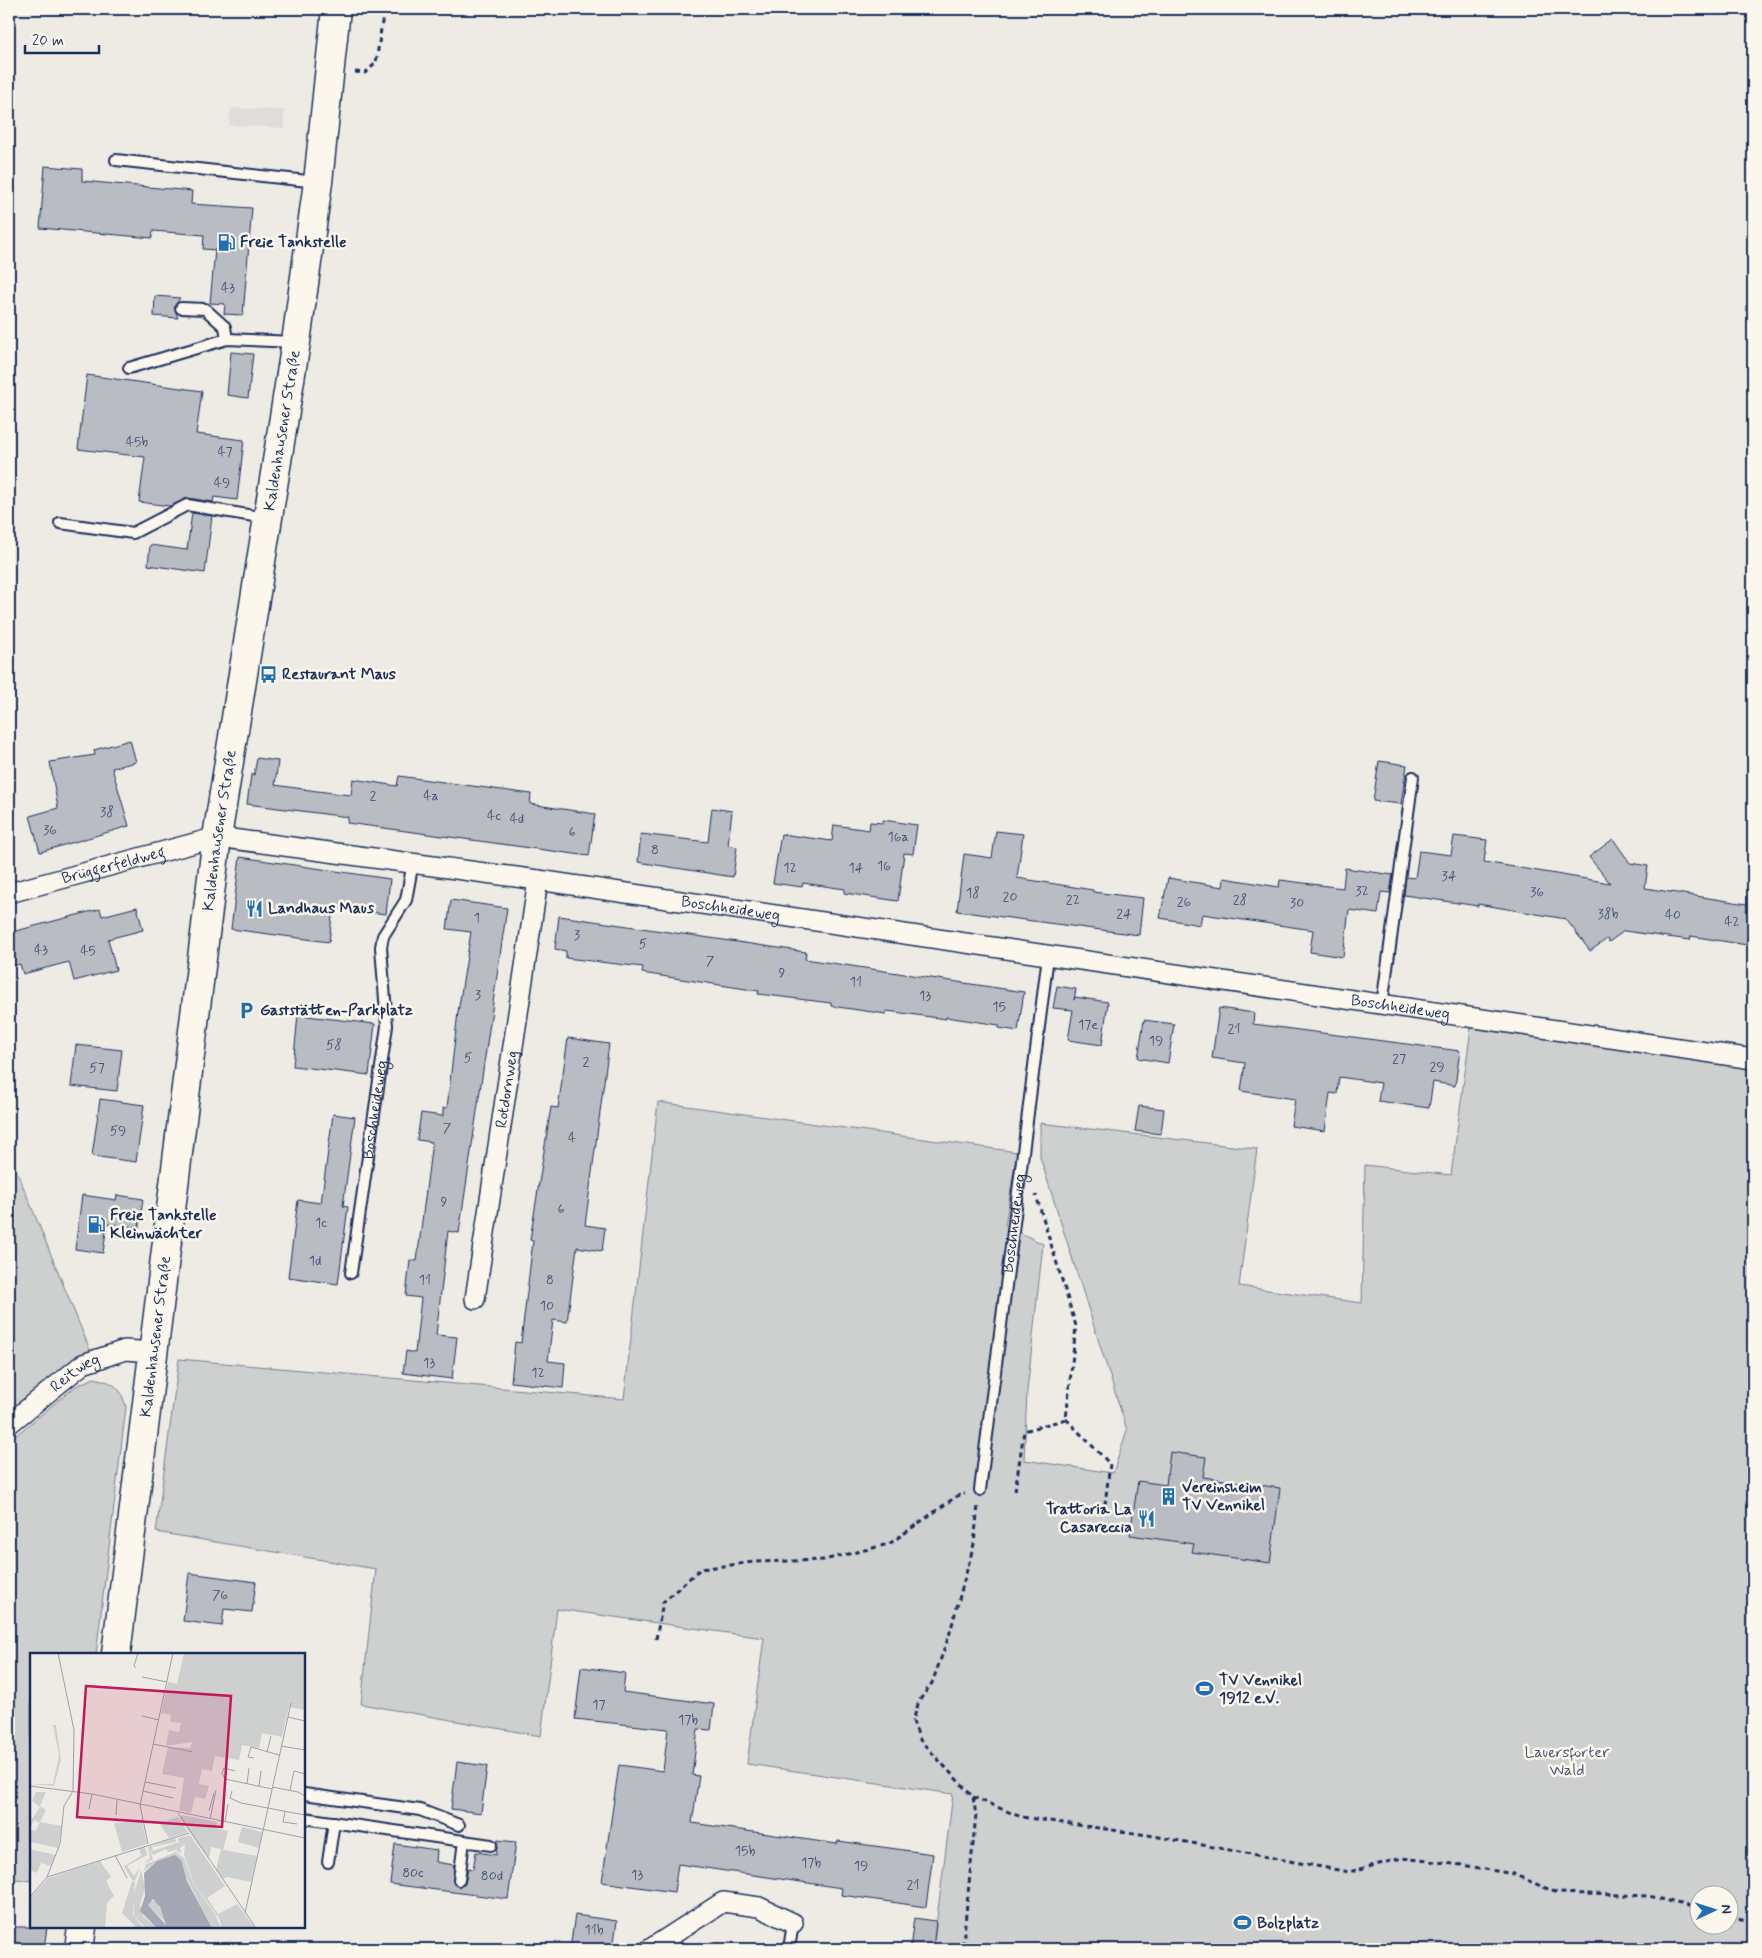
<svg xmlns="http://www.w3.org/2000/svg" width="1762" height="1958" font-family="Mynerve,sans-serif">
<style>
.built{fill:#deddda}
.green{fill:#cecfcf;stroke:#747f96;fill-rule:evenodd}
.building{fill:#b9bcc3;stroke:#1b2f5e}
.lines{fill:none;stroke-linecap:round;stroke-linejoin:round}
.lane-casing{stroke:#1b2f5e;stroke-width:14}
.street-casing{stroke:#1b2f5e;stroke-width:22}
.secondary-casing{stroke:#1b2f5e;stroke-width:31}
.path{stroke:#1b2f5e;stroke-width:3;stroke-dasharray:5 4;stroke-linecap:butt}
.lane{stroke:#fbf7ec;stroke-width:10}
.street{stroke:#fbf7ec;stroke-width:19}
.secondary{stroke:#fbf7ec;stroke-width:28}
.labels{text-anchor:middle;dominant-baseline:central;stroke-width:5;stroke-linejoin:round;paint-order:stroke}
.number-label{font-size:14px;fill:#425277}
.poi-label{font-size:16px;font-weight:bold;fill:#1b2f5e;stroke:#fbf7ec;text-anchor:start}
.street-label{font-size:16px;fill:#1b2f5e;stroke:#fbf7ec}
.park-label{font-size:16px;fill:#48577a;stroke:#fbf7ec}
.inset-road{fill:none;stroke:#9aa0ae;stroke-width:1}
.view{fill:#c2185b;fill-opacity:0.15;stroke:#c2185b;stroke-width:2.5}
.inset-edge{fill:none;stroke:#1b2f5e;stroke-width:2.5}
</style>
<rect width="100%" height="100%" fill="#eeebe4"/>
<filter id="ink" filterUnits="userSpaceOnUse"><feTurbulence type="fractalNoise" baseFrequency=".02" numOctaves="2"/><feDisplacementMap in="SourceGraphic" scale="10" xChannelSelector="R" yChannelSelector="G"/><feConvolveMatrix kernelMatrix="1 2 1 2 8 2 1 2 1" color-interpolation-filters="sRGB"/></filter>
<g filter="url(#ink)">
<path class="built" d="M 231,108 L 284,110 L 284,128 L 229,125 Z"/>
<path class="green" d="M 1471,1028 L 1753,1069 L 1753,1949 L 933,1949 L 953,1794 L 747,1764 L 764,1638 L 557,1609 L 541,1736 L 361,1704 L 376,1569 L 156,1532 L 179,1359 L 624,1399 L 658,1102 L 1017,1152 L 1005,1225 L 1043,1244 L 1027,1391 L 1024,1460 L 1113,1473 L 1127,1430 L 1040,1157 L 1040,1123 L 1257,1149 L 1239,1286 L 1362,1303 L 1365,1165 L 1451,1175 ZM 1700,1896 L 1730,1896 L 1730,1926 L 1700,1926 Z
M 9,1152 L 90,1350 L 9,1416 Z
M 94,1378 C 115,1383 120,1386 126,1407 L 96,1654 L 31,1654 L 31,1881 L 9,1878 L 9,1441 L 76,1386 Z"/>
<path class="building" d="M 45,166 L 82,169 L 82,181 L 192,191 L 191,204 L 252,208 L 243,315 L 224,314 L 225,304 L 210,303 L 215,250 L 203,249 L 204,235 L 153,231 L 152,238 L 40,228 Z
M 155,296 L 180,298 L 174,307 L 178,318 L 154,316 Z
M 231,352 L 253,354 L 248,398 L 227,395 Z
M 87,375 L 202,391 L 196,434 L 244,440 L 237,500 L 214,497 L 213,502 L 188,498 L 170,506 L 139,502 L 145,457 L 78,449 Z
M 192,513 L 212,516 L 205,573 L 148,565 L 150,545 L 187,550 Z
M 130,740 L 136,762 L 112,768 L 129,826 L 40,852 L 30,816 L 58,808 L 50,762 L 95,755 L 94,750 Z
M 257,758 L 278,761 L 275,785 L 317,791 L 351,795 L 353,779 L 397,786 L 399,776 L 531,794 L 530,804 L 595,814 L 589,856 L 347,823 L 348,817 L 247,804 L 251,775 L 254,775 Z
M 1379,761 L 1407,765 L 1401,804 L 1373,801 Z
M 712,808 L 732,811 L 728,845 L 737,847 L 733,877 L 638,862 L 641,834 L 708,842 Z
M 883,820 L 917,825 L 913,854 L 904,853 L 898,901 L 844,893 L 845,889 L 803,883 L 802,887 L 773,883 L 781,834 L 832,841 L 834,825 L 869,830 L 870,822 L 883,823 Z
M 996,831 L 1023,834 L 1017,878 L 1093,890 L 1093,892 L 1143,898 L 1139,935 L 957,911 L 964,854 L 992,858 Z
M 1454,836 L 1487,840 L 1484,862 L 1610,883 L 1589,857 L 1613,839 L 1630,863 L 1648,866 L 1645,888 L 1753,905 L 1747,945 L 1691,936 L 1690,940 L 1624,931 L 1609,942 L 1607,939 L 1590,951 L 1566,919 L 1478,904 L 1478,906 L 1404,895 L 1406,877 L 1415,878 L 1419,851 L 1451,855 Z
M 240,857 L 390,879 L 386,914 L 333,908 L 329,942 L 231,929 Z
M 1345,868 L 1393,875 L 1390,893 L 1381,892 L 1378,914 L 1349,910 L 1343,957 L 1310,952 L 1313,930 L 1202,914 L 1200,925 L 1160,918 L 1168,878 L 1223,887 L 1224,878 L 1279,887 L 1280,880 L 1343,888 Z
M 451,900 L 507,908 L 459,1233 L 448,1231 L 436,1335 L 457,1337 L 452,1379 L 403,1373 L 406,1351 L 415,1353 L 421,1298 L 406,1296 L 410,1260 L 417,1261 L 432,1142 L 417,1140 L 421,1113 L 443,1116 L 443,1108 L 447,1108 L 458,1012 L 471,932 L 447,929 Z
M 137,907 L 143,930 L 108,939 L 116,970 L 74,981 L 69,962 L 23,974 L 20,964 L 9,967 L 9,940 L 14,939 L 12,932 L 100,909 L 102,916 Z
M 559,916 L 806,952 L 805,959 L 1024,992 L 1018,1031 L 999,1028 L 999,1025 L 946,1017 L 946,1019 L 887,1011 L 886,1014 L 831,1006 L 831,1003 L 758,994 L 759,991 L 642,973 L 643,967 L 566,958 L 566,951 L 555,949 Z
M 1057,986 L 1076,989 L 1074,1000 L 1075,997 L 1108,1002 L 1102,1045 L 1068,1040 L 1073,1010 L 1053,1008 Z
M 1219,1008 L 1254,1013 L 1253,1024 L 1460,1051 L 1455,1086 L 1433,1082 L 1429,1108 L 1378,1101 L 1381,1083 L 1339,1077 L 1337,1094 L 1330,1093 L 1325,1131 L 1291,1126 L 1295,1099 L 1241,1091 L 1245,1063 L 1212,1058 Z
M 298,1015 L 375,1024 L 369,1075 L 293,1066 Z
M 1144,1020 L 1174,1024 L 1168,1063 L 1138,1058 Z
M 568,1038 L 609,1044 L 585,1225 L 605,1228 L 602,1251 L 577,1247 L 567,1322 L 553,1320 L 548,1361 L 565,1363 L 563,1388 L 511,1382 L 515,1342 L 521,1343 L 533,1241 L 530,1240 L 551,1107 L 558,1108 Z
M 76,1045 L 122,1050 L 117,1091 L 71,1086 Z
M 100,1099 L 144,1105 L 136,1162 L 92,1156 Z
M 1139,1106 L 1164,1109 L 1161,1134 L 1135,1131 Z
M 333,1114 L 355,1117 L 343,1206 L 348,1207 L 338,1284 L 288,1277 L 298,1200 L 321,1203 Z
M 82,1195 L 116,1200 L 117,1195 L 143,1199 L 139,1228 L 107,1224 L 103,1253 L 75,1249 Z
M 1170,1452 L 1206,1457 L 1203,1477 L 1280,1488 L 1270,1563 L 1192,1552 L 1194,1544 L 1130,1535 L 1138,1481 L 1166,1485 Z
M 189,1573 L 256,1582 L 252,1612 L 224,1609 L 222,1626 L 183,1621 Z
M 581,1667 L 625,1673 L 623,1692 L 714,1704 L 711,1730 L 698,1729 L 692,1775 L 699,1776 L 692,1823 L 837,1844 L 838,1841 L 933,1854 L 926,1907 L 841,1895 L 842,1888 L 678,1864 L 674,1892 L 602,1882 L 619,1765 L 663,1771 L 668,1729 L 575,1719 Z
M 457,1762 L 487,1766 L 481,1813 L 451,1809 Z
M 498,1840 L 516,1842 L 508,1899 L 390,1884 L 395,1844 L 437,1850 L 436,1862 L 454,1865 L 453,1882 L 459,1887 L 465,1884 L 468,1868 L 473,1869 L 476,1852 L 496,1855 Z
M 575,1915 L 617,1921 L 613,1949 L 570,1949 Z
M 914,1918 L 936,1921 L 933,1949 L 910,1949 Z
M 9,1927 L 47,1927 L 44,1948 L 9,1943 Z"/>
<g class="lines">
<defs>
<g id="lane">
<path d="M 116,160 L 317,182"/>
<path d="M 181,308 L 205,309 L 225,327 L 227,339"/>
<path d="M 129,368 L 227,339 L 295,342"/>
<path d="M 60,523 L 133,533 L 187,505 L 266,518"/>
<path d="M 1382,1005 L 1413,777"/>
<path id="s1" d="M 351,1273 L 387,1026 L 381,947 L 383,936 L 406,900 L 413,862"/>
<path id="s2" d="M 980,1490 L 1048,956"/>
<path d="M 304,1794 L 420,1810 L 459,1825"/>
<path d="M 304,1818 L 491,1845"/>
<path d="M 328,1862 L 334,1822"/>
<path d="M 459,1880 L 464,1841"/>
<path d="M 789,1949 L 793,1923"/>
</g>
<g id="street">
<path id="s3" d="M 9,893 L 217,837 L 538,880 L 1753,1059"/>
<path id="s4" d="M 475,1299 L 538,880"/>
<path id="s5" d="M 9,1424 L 83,1364 L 125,1350 L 152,1352"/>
<path d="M 650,1949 L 723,1902 L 759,1907 L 793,1923"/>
</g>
<g id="secondary">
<path id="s6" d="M 116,1654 L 217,837 L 296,342 L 318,182 L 336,9"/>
<path d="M 79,1949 L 82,1927"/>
</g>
</defs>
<use href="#lane" class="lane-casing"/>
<use href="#street" class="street-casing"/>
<use href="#secondary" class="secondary-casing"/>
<path class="path" d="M 355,72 L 365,73 L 376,63 L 384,9
M 1066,1419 L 1110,1464 L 1105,1504
M 1015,1491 L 1024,1431 L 1066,1419 L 1076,1326 L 1036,1195
M 656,1639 L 663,1602 L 700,1569 L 754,1562 L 824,1560 L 889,1544 L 957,1496 L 965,1494
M 973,1797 L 1021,1817 L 1148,1835 L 1349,1872 L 1402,1858 L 1462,1865 L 1513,1874 L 1557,1893 L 1649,1896 L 1700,1909
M 1730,1917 L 1753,1923
M 962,1949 L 963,1943
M 973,1949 L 963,1943 L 976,1815 L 973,1797 L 920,1740 L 913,1721 L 919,1701 L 932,1683 L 949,1636 L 974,1544 L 978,1505"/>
<use href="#lane" class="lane"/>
<use href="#street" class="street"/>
<use href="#secondary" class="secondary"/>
</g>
</g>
<defs>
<symbol id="fuel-bare" viewBox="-9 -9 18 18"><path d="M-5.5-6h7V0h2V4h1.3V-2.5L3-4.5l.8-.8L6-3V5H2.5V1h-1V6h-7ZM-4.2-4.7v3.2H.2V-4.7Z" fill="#1f6fb2" stroke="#fbf7ec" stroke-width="2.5" paint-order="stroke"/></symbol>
<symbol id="bus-bare" viewBox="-9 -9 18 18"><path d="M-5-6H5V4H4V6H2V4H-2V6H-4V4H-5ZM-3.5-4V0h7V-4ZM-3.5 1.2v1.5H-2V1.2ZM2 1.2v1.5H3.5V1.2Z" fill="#1f6fb2" stroke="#fbf7ec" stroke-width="2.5" paint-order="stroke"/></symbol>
<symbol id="restaurant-bare" viewBox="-9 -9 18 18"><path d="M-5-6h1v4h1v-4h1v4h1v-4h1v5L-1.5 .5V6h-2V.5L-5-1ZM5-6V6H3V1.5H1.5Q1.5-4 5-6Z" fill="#1f6fb2" stroke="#fbf7ec" stroke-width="2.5" paint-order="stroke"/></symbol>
<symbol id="parking-bare" viewBox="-9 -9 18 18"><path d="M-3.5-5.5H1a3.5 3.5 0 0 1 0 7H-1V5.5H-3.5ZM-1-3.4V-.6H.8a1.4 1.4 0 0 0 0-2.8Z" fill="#1f6fb2" stroke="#fbf7ec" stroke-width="2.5" paint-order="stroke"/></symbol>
<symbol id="building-bare" viewBox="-9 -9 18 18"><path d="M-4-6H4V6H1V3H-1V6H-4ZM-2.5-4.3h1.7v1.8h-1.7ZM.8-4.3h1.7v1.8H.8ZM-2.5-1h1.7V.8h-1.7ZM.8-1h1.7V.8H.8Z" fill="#1f6fb2" stroke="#fbf7ec" stroke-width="2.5" paint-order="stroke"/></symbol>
<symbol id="stadium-bare" viewBox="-9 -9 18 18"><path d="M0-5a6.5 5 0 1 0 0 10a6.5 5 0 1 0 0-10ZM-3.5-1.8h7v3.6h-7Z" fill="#1f6fb2" stroke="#fbf7ec" stroke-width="2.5" paint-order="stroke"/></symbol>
</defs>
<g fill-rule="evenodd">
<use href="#fuel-bare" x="214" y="230" width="25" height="25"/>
<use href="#bus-bare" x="256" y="662" width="25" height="25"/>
<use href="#restaurant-bare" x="242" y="896" width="25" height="25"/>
<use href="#parking-bare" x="234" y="998" width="25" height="25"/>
<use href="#fuel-bare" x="84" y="1212" width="25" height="25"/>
<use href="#building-bare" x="1156" y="1484" width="25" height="25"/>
<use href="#restaurant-bare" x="1134" y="1506" width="25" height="25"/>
<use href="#stadium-bare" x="1192" y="1676" width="25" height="25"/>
<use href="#stadium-bare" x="1230" y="1910" width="25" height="25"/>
</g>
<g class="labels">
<g class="number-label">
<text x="228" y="288">43</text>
<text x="137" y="442">45b</text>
<text x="225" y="452">47</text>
<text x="222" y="483">49</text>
<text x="373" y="796">2</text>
<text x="431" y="796">4a</text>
<text x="107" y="812">38</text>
<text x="494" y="816">4c</text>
<text x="517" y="819">4d</text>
<text x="50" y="830">36</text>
<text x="572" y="832">6</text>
<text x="898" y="837">16a</text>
<text x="655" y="850">8</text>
<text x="884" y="866">16</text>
<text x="790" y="868">12</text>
<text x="856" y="868">14</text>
<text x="1449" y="876">34</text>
<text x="1362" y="891">32</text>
<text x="1537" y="892">36</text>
<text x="973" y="893">18</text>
<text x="1010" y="897">20</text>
<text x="1073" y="900">22</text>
<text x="1240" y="900">28</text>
<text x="1184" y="902">26</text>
<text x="1297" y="903">30</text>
<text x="1124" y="914">24</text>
<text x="1608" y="914">38b</text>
<text x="1673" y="915">40</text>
<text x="477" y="918">1</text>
<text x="1732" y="922">42</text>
<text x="577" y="935">3</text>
<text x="643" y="944">5</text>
<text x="41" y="950">43</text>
<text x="88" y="951">45</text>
<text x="710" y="961">7</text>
<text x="782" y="973">9</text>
<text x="856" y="982">11</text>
<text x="478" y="995">3</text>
<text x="925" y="996">13</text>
<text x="999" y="1007">15</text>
<text x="1088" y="1025">17e</text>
<text x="1234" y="1029">21</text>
<text x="1156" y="1041">19</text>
<text x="334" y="1045">58</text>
<text x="468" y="1058">5</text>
<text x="1399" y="1059">27</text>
<text x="586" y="1062">2</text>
<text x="1437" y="1067">29</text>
<text x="97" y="1068">57</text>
<text x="447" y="1128">7</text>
<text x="118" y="1131">59</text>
<text x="572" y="1138">4</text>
<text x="444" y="1202">9</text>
<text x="561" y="1209">6</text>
<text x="321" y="1223">1c</text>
<text x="315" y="1261">1d</text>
<text x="425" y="1280">11</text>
<text x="550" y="1280">8</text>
<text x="547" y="1306">10</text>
<text x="429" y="1363">13</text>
<text x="538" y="1373">12</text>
<text x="220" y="1595">76</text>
<text x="599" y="1705">17</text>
<text x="688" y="1720">17b</text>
<text x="745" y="1851">15b</text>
<text x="811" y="1863">17b</text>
<text x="861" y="1866">19</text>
<text x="413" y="1873">80c</text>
<text x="637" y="1875">13</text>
<text x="492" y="1876">80d</text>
<text x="913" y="1885">21</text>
<text x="594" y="1930">11b</text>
</g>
<g class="poi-label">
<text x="240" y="242">Freie Tankstelle</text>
<text x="282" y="674">Restaurant Maus</text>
<text x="268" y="908">Landhaus Maus</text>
<text x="260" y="1010">Gaststätten-Parkplatz</text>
<text x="110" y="1215">Freie Tankstelle<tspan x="110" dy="18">Kleinwächter</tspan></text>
<text x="1182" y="1487">Vereinsheim<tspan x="1182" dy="18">TV Vennikel</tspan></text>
<text x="1132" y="1509" text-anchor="end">Trattoria La<tspan x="1132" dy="18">Casareccia</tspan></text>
<text x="1219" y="1680">TV Vennikel<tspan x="1219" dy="18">1912 e.V.</tspan></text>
<text x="1257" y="1923">Bolzplatz</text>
</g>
<g class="street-label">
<text stroke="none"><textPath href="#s6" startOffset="1235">Kaldenhausener Straße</textPath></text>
<text stroke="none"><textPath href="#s6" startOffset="830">Kaldenhausener Straße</textPath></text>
<text stroke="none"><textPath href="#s3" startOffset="108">Brüggerfeldweg</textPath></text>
<text stroke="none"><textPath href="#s3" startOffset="734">Boschheideweg</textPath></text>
<text stroke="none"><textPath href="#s3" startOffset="1411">Boschheideweg</textPath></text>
<text stroke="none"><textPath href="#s4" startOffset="212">Rotdornweg</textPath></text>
<text stroke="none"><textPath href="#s1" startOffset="165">Boschheideweg</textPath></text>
<text stroke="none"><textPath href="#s2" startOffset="269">Boschheideweg</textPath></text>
<text stroke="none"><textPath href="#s6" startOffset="320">Kaldenhausener Straße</textPath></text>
<text stroke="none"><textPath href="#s5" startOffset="84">Reitweg</textPath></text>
</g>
<g class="park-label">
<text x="1567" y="1752">Lauersforter<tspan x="1567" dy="18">Wald</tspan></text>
</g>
</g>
<g transform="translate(30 1653)">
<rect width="275" height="275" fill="#eeebe4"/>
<path d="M 154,0 L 275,0 L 275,57 L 259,54 L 252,84 L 232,80 L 229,95 L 212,92 L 209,107 L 185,103 L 182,118 L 172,116 L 169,131 L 179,133 L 175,146 L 165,144 L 161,160 L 149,158 L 154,125 L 132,121 L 138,94 L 160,95 L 162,89 L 136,93 L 139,77 L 149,79 L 151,70 L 140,69 L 141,62 L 131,60 L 138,29 L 147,31 ZM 23,72 L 26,72 L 31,107 L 24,133 L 0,131 L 23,131 L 29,102 ZM 6,139 L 16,139 L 10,153 L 16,157 L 10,169 L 32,173 L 28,195 L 0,189 L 0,176 L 5,178 L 10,170 L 4,167 L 0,175 L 0,164 L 3,165 L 10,154 L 2,148 ZM 152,162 L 187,169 L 186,175 L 198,178 L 193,197 L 227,203 L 221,229 L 197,224 L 193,226 L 186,217 L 191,196 L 181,194 L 179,206 L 150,166 ZM 148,164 L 158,179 L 139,185 L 129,170 ZM 112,168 L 117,191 L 92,199 L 84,170 ZM 212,174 L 232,179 L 229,195 L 208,189 ZM 160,182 L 195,233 L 177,245 L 188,261 L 207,251 L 225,275 L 192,275 L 189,265 L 164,231 L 154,202 L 155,192 L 148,188 L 148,185 ZM 145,185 L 146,189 L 122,194 L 123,198 L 149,189 L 154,192 L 150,195 L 152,200 L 146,198 L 149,196 L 138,199 L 136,196 L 123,202 L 119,195 L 123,206 L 113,211 L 120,205 L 118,194 ZM 115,194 L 117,202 L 97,213 L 104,223 L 110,214 L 105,228 L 102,227 L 94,213 L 111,203 L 109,195 ZM 0,196 L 25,202 L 21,213 L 11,210 L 7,220 L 0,217 ZM 146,199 L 154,205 L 163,230 L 185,261 L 191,275 L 182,275 L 145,202 L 127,208 L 114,218 L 116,211 ZM 70,208 L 81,224 L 76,228 L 84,243 L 77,250 L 75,275 L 0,275 L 0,245 L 18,225 ZM 111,217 L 115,235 L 110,252 L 113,263 L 127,275 L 115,275 L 104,262 L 104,241 ZM 102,228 L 105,229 L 103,261 L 113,275 L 107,275 L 92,260 ZM 120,247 L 127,249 L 137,271 L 118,252 Z" fill="#cecfcf"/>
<path d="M 145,202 L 151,207 L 157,228 L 182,275 L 127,275 L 110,258 L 115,243 L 114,220 L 127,208 ZM 123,246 L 130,254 L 136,272 L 118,252 Z" fill="#a3a8b4" fill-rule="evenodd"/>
<path class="inset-road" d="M 28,0 L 44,77 L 43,138M 106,15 L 104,13 L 108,0M 112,24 L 137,29M 112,63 L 129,67M 258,64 L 275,68M 123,91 L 163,99M 251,93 L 275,97M 237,99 L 241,83M 224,105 L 218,104 L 221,94 L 249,102M 205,118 L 194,115 L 192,120 L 195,126 L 242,136M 115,129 L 146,135M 217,131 L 219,115M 0,133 L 62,141 L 275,185M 229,133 L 231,118M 242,134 L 268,139 L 275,143M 260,137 L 264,118 L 275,121M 113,138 L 143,145M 202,138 L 200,145 L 211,150 L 275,162M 59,156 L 62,141M 179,158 L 184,140M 255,158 L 253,169 L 267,171M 148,160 L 226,275M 86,162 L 87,147M 180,166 L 186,137M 195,169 L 198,151M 118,191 L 110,152 L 143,0M 85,202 L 97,225M 17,224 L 159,180M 0,244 L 17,224 L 30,191 L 34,153 L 43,138M 215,260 L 261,50"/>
<path class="view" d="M 56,33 L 201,43 L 192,174 L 47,164 Z"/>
<rect width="275" height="275" class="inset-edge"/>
</g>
<rect width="1762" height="1958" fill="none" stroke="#fbf7ec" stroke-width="30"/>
<rect x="15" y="15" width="1732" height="1928" fill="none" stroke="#1b2f5e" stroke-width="2" filter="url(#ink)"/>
<g transform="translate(1714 1910) rotate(86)"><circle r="24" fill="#fbf7ec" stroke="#a1a7b3"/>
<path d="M0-4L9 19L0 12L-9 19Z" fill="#1f6fb2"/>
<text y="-8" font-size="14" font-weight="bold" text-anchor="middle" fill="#1b2f5e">N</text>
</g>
<path d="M25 45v8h74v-8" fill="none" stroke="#1b2f5e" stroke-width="2.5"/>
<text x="32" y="45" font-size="15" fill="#1b2f5e" stroke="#fbf7ec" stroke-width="4" paint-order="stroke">20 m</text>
</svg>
